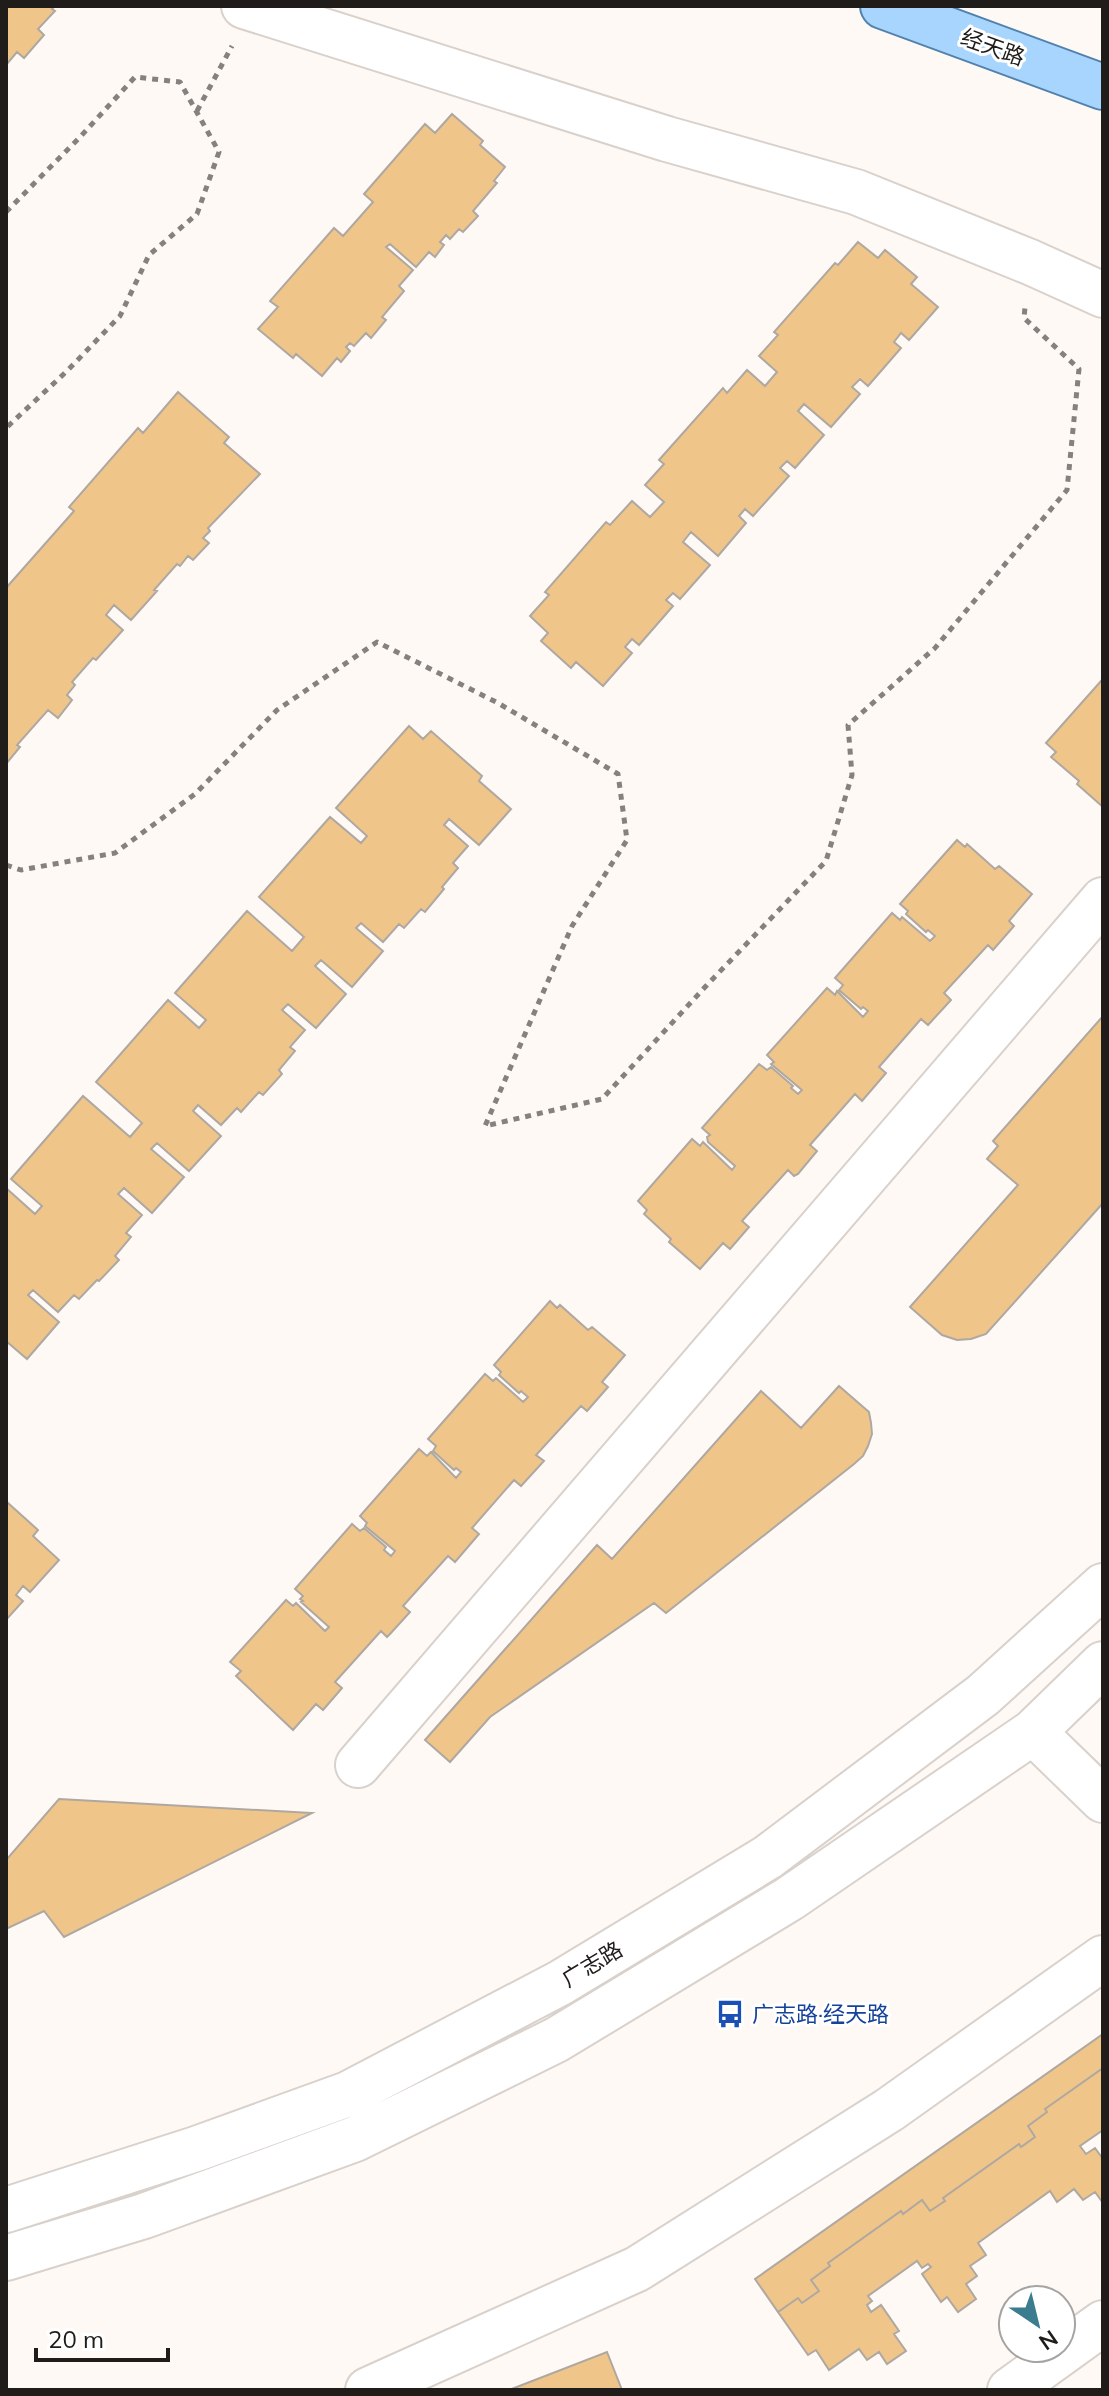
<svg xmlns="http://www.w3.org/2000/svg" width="1109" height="2396" font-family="Mulish,'Noto Sans SC',sans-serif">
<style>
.building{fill:#f0c58a;stroke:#aea8a1;stroke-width:2}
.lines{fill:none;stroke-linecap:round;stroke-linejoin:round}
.minor-casing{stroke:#d9d1cb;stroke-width:48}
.major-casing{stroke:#5182ae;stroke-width:48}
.path{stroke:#85817f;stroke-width:5;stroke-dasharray:6 6;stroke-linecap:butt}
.minor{stroke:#fff;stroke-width:44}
.major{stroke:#a7d5fe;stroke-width:44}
.labels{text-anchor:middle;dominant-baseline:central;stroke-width:6;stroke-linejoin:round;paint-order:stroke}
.street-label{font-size:22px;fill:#1f1c1a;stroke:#fff}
.transit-label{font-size:22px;fill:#164399;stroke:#fff;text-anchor:start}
</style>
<rect width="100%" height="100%" fill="#fff9f6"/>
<path class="building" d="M 6,6 L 55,6 L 52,9 L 55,11 L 38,29 L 44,35 L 24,58 L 17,52 L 6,65 Z
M 452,114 L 483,141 L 480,145 L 505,167 L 494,181 L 497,183 L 473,211 L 478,216 L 463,232 L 459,229 L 450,239 L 446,235 L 440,242 L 444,245 L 435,257 L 429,252 L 416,267 L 390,244 L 386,247 L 413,270 L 399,286 L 404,291 L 382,317 L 386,320 L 371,338 L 366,333 L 354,346 L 350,343 L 346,347 L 350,351 L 341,362 L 337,358 L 322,376 L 296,354 L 293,358 L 258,329 L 278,307 L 270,301 L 334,228 L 343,236 L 373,202 L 364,194 L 425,124 L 435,133 Z
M 858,242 L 878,258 L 885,250 L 917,277 L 911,284 L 938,307 L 909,340 L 901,333 L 894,342 L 901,348 L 868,386 L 860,379 L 852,387 L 860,394 L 831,427 L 804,404 L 798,411 L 824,435 L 795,468 L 787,461 L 780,468 L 789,476 L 753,516 L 745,509 L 739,516 L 746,523 L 718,556 L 691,532 L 683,542 L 710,565 L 680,599 L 673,593 L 666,600 L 673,606 L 639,645 L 632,639 L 625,647 L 632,653 L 603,686 L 576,662 L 571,668 L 541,641 L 548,633 L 530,616 L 549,595 L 545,592 L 606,522 L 610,525 L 632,501 L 650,517 L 664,502 L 645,485 L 664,464 L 659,460 L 723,388 L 727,393 L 747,370 L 765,386 L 777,372 L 759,356 L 778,335 L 774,332 L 835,263 L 838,265 Z
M 178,392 L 229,437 L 224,443 L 260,474 L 208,528 L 210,531 L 203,538 L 209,543 L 193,560 L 188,556 L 180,566 L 177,564 L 154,590 L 157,591 L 131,620 L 114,605 L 106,615 L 123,630 L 96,660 L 93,658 L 72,682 L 75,685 L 67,695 L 72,700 L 58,718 L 48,710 L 17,745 L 20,747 L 6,764 L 6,588 L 74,511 L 69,507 L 138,428 L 143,433 Z
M 1101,681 L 1103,683 L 1103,807 L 1077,784 L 1079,781 L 1051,757 L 1056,752 L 1046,743 Z
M 409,726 L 423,739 L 431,731 L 482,776 L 479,781 L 511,809 L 479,845 L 449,819 L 444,825 L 468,846 L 453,863 L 458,868 L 442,887 L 444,889 L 425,912 L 421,909 L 404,928 L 399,924 L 383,942 L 361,923 L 356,928 L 383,951 L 352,987 L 321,960 L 315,966 L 346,994 L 316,1028 L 288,1004 L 282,1010 L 305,1030 L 290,1047 L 295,1051 L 279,1070 L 282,1074 L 263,1095 L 259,1092 L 241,1112 L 237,1108 L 221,1125 L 198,1105 L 193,1111 L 221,1136 L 189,1171 L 157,1143 L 151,1149 L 184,1177 L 152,1213 L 124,1188 L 118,1194 L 142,1215 L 126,1233 L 131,1237 L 115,1256 L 119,1260 L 99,1281 L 97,1280 L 79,1299 L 74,1295 L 58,1312 L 33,1290 L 28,1295 L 59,1322 L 27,1359 L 6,1341 L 6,1188 L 35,1214 L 42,1206 L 11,1179 L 83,1096 L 130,1137 L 142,1123 L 96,1082 L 168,1000 L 199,1028 L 206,1020 L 175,993 L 247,911 L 292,951 L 304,937 L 259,897 L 330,817 L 361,843 L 367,836 L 336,808 Z
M 957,840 L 965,847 L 967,844 L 995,869 L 999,866 L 1032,894 L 1009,921 L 1014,926 L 993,950 L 988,945 L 944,993 L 951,1000 L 928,1025 L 921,1019 L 879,1067 L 886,1073 L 862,1101 L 855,1094 L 810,1145 L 817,1151 L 798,1174 L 794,1176 L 788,1170 L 742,1221 L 749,1227 L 730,1249 L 723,1243 L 700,1269 L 669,1242 L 671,1239 L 644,1214 L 647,1210 L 638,1201 L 692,1139 L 700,1146 L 703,1142 L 732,1170 L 735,1166 L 708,1142 L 707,1137 L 710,1135 L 702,1128 L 759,1064 L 767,1070 L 771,1067 L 793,1086 L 791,1088 L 798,1094 L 802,1090 L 771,1064 L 774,1062 L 767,1055 L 827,988 L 835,995 L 837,991 L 863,1017 L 868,1011 L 863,1007 L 861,1009 L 839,990 L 843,985 L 835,978 L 892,913 L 900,920 L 902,917 L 930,941 L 935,936 L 928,930 L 926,932 L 906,914 L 908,911 L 900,904 Z
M 1103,1016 L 1103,1203 L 986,1334 L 971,1339 L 957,1340 L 942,1335 L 910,1307 L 1018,1185 L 987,1159 L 998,1146 L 993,1141 Z
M 550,1301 L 557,1308 L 560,1305 L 588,1330 L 592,1327 L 625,1355 L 602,1382 L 608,1387 L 587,1411 L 581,1406 L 536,1455 L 544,1461 L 521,1486 L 514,1480 L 472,1528 L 479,1534 L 455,1562 L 448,1556 L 403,1606 L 410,1612 L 390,1634 L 387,1637 L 381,1631 L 335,1682 L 342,1688 L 323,1710 L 316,1704 L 293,1730 L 236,1676 L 241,1671 L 230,1662 L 286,1600 L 293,1606 L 296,1603 L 325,1631 L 329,1627 L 301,1602 L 303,1601 L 300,1599 L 303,1596 L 295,1589 L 352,1524 L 360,1531 L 364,1528 L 386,1547 L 384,1550 L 391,1556 L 395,1551 L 365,1526 L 367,1523 L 360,1516 L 419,1449 L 427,1456 L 431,1452 L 456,1478 L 461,1472 L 456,1468 L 454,1470 L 433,1451 L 436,1446 L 428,1439 L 485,1374 L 493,1381 L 496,1378 L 523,1402 L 528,1397 L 521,1391 L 519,1393 L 499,1375 L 501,1372 L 494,1365 Z
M 839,1386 L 869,1412 L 871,1423 L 872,1434 L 868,1446 L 863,1456 L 854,1464 L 666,1613 L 654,1603 L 490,1717 L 450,1762 L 425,1740 L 597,1545 L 612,1559 L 761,1391 L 801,1428 Z
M 8,1503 L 38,1530 L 33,1536 L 59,1560 L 30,1592 L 23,1586 L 16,1595 L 23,1601 L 6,1620 L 6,1505 Z
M 59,1799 L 312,1813 L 64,1937 L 44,1911 L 6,1929 L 6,1860 Z
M 1103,2034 L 1103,2068 L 1045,2109 L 1047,2112 L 1028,2126 L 1035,2137 L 1021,2147 L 1019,2144 L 943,2198 L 945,2201 L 930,2211 L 922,2200 L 903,2214 L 901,2211 L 828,2263 L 830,2266 L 811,2280 L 819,2291 L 802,2303 L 798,2298 L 778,2312 L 755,2279 Z
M 1103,2068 L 1103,2130 L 1080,2146 L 1086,2154 L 1095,2148 L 1103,2159 L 1103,2203 L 1095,2192 L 1083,2200 L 1074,2189 L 1057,2202 L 1050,2191 L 978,2243 L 986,2255 L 970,2266 L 977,2276 L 966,2284 L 976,2299 L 958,2312 L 947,2297 L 941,2302 L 922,2274 L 931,2267 L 928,2264 L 922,2268 L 917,2261 L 868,2296 L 872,2301 L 867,2305 L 871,2312 L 881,2305 L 899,2331 L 894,2334 L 906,2351 L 887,2364 L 879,2352 L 867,2360 L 859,2349 L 829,2370 L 816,2350 L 808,2355 L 778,2312 L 798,2298 L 802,2303 L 819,2291 L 811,2280 L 830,2266 L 828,2263 L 901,2211 L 903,2214 L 922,2200 L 930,2211 L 945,2201 L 943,2198 L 1019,2144 L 1021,2147 L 1035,2137 L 1028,2126 L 1047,2112 L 1045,2109 Z
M 607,2352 L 622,2390 L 509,2390 Z"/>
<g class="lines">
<defs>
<path id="minor" d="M 244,6 L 667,139 L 856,192 L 1030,262 L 1103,295
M 1033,1732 L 1103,1800
M 358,1765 L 1103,900
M 6,2210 L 196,2149 L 348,2094 L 560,1983 L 768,1857 L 983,1695 L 1103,1586
M 6,2258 L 144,2216 L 355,2139 L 556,2040 L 789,1899 L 1033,1732 L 1103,1664
M 368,2390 L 637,2269 L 889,2110 L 1103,1958
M 1010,2390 L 1103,2323"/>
<path id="major" d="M 883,6 L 1103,87"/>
</defs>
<use href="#minor" class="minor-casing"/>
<use href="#major" class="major-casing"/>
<path class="path" d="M 197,111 L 232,46
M 6,212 L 81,136 L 135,77 L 180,82 L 219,152 L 197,214 L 149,255 L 120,316 L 67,371 L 6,428
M 6,865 L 21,870 L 115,853 L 195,794 L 277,710 L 377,642 L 498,703 L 618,774 L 627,840 L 572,926 L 485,1126 L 602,1099 L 706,986 L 826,861 L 852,775 L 848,725 L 935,648 L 1067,490 L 1079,369 L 1024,318 L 1025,307"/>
<use href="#minor" class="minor"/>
<use href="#major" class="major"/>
</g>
<defs>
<symbol id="bus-bare" viewBox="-9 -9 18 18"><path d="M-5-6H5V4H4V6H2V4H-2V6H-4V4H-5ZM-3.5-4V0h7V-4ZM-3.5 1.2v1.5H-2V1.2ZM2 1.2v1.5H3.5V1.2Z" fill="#1a4fb4" stroke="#fff" stroke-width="2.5" paint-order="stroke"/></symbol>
</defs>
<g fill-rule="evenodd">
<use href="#bus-bare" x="710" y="1994" width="40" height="40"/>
</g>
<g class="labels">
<g class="street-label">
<text transform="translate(993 47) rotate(20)">经天路</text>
<text transform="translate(592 1964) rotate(-31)">广志路</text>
</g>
<g class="transit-label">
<text x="752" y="2014">广志路·经天路</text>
</g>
</g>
<rect width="1109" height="2396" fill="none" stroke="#1f1c1a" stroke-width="16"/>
<g transform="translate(1037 2324) rotate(145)"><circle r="38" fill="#ffffff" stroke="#a5a4a3" stroke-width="2"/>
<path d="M0-6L14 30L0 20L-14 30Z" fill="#3b7d8f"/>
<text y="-12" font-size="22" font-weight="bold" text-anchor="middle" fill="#1f1c1a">N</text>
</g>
<path d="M36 2348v12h132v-12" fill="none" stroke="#1f1c1a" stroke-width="4"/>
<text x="48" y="2348" font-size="24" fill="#1f1c1a" stroke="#ffffff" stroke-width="6" paint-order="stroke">20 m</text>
</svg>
